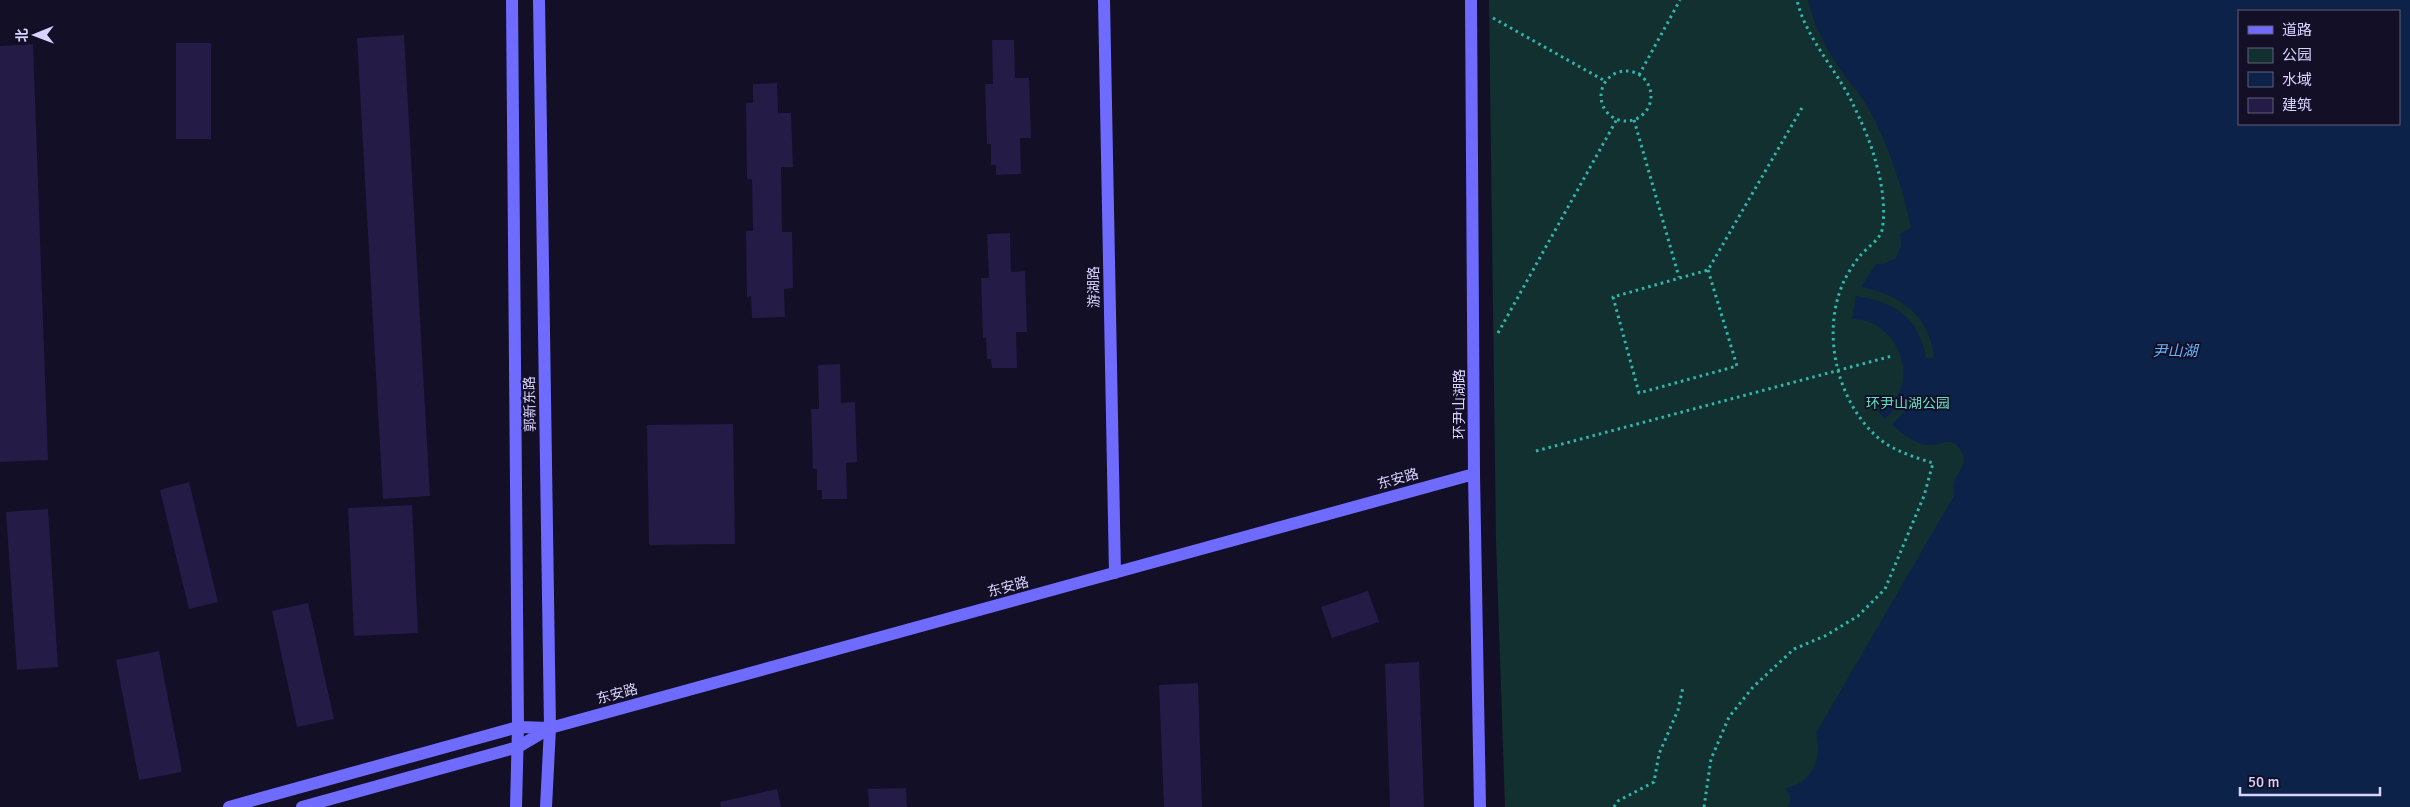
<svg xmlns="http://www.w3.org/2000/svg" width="2410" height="807" font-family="Signika,'Noto Sans SC',sans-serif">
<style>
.green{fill:#12302f;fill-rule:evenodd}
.water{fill:#0c2248;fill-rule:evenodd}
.building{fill:#241b47}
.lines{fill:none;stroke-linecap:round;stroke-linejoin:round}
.path{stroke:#2fb8b0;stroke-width:3;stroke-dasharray:2.5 4;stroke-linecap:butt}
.secondary{stroke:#6f6bff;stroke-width:12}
.labels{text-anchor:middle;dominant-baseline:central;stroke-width:4;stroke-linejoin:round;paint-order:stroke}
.street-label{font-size:14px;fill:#d9d4ff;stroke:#130f26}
.park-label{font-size:14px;fill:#5fe0c0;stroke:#130f26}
.water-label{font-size:15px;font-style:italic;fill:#62b6ff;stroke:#130f26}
</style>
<rect width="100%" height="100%" fill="#130f26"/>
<path class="green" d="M 1489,0 L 2410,0 L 2410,807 L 1505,807 L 1496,540 ZM 2239,11 L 2399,11 L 2399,124 L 2239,124 Z"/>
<path class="water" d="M 1808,0 L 2410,0 L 2410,807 L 1788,807 C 1792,798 1791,795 1785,788 C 1812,784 1823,759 1816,733 L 1954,496 C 1954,491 1953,483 1955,479 C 1963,465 1971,458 1954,443 C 1945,440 1940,445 1931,445 C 1917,446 1902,433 1892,425 L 1909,406 L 1903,400 L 1885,419 L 1878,411 C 1926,391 1900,318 1852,319 L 1856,296 C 1894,301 1920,318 1926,358 L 1934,358 C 1931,316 1899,294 1861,287 L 1876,264 L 1883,264 L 1896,258 L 1901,246 L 1900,234 L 1911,228 C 1904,190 1886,138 1867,106 C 1861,95 1852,85 1844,75 C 1827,51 1815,28 1808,0 ZM 2239,11 L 2399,11 L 2399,124 L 2239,124 Z"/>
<path class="building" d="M 404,35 L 430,496 L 383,499 L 357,38 Z
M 992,40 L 1014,40 L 1015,78 L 1029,78 L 1031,138 L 1020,138 L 1021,174 L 996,175 L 996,165 L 991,165 L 991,144 L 987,144 L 985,84 L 993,84 Z
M 176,43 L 211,43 L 211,139 L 176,139 Z
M 33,44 L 48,460 L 0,462 L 0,46 Z
M 777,83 L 778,113 L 791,113 L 793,167 L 781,167 L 782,232 L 792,232 L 793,288 L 784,289 L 785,317 L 752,318 L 751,296 L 747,297 L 746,231 L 753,231 L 752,179 L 747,179 L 746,103 L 753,103 L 753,84 Z
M 1010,233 L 1011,272 L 1025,271 L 1027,332 L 1016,332 L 1017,368 L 992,368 L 991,359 L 987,359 L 986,338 L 983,338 L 981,278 L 989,278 L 987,234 Z
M 840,364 L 841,403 L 855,402 L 857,462 L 846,463 L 847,499 L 822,499 L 822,490 L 817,490 L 817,469 L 813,469 L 811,409 L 819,409 L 818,365 Z
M 733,424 L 735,544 L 649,545 L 647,425 Z
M 189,482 L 218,602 L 189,609 L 160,490 Z
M 412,505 L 418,633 L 354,636 L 348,508 Z
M 48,509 L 58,667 L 17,670 L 6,512 Z
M 1368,591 L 1379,622 L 1332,638 L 1321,607 Z
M 308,603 L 334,719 L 297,727 L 272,611 Z
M 159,651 L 182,772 L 139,780 L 116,660 Z
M 1419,662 L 1424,807 L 1390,807 L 1385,664 Z
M 1198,683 L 1202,807 L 1164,807 L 1159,685 Z
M 906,788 L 907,807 L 869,807 L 868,789 Z
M 777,789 L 781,807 L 721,807 L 720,802 Z"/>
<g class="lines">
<path class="path" d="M 1493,18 L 1605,81
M1601 96a25 25 0 1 1 50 0a25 25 0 1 1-50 0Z
M 1639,75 L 1680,0
M 1634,120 L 1679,277
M 1708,270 L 1737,366 L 1639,393 L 1613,297 L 1708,270 L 1803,106
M 1498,333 L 1617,119
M 1536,451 L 1892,356
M 1614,807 L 1618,801 L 1654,782 L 1659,754 L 1678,710 L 1683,687
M 1704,807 L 1711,759 L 1729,717 L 1753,687 L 1794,649 L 1825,636 L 1858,616 L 1885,589 L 1924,496 L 1933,463 C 1914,457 1890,450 1875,435 C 1836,398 1821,331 1844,281 C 1848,273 1854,263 1860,256 C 1866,248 1880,240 1882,230 C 1886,211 1882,182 1876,163 C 1871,142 1860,119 1851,100 C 1834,67 1805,36 1797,0"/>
<path class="secondary" d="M 512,0 L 518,727 L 516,807
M 539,0 L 550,728 L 546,807
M 1104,0 L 1115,573
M 1471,0 L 1474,474 L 1480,807
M 229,807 L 518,727 L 550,728
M 302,807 L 518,747 L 550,728 L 1474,474"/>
</g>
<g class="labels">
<g class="street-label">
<text transform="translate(1094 287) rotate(-91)">游湖路</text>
<text transform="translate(530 404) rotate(-91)">郭新东路</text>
<text transform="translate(1459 404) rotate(-90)">环尹山湖路</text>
<text transform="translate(1398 479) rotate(-16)">东安路</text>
<text transform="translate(1008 587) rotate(-15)">东安路</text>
<text transform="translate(617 694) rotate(-15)">东安路</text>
</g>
<g class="park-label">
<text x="1908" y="403">环尹山湖公园</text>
</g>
<g class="water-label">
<text x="2175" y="351">尹山湖</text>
</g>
</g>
<rect x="2238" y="10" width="162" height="115" fill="#130f26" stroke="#625e7d"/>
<rect x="2248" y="26" width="25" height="8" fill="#6f6bff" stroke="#625e7d"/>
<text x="2282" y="35" font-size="15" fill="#d9d4ff">道路</text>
<rect x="2248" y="48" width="25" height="15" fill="#12302f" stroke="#625e7d"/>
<text x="2282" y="60" font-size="15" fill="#d9d4ff">公园</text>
<rect x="2248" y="72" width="25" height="15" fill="#0c2248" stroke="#625e7d"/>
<text x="2282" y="85" font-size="15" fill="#d9d4ff">水域</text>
<rect x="2248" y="98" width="25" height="15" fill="#241b47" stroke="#625e7d"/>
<text x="2282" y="110" font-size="15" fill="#d9d4ff">建筑</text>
<g transform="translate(35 35) rotate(269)" stroke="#130f26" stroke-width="4" paint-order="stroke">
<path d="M0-4L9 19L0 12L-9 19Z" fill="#d9d4ff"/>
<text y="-8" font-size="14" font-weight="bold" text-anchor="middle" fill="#d9d4ff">北</text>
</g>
<path d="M2240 787v8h140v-8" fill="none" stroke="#d9d4ff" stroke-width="2.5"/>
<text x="2248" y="787" font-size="15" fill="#d9d4ff" stroke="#130f26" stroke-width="4" paint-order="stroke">50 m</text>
</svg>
